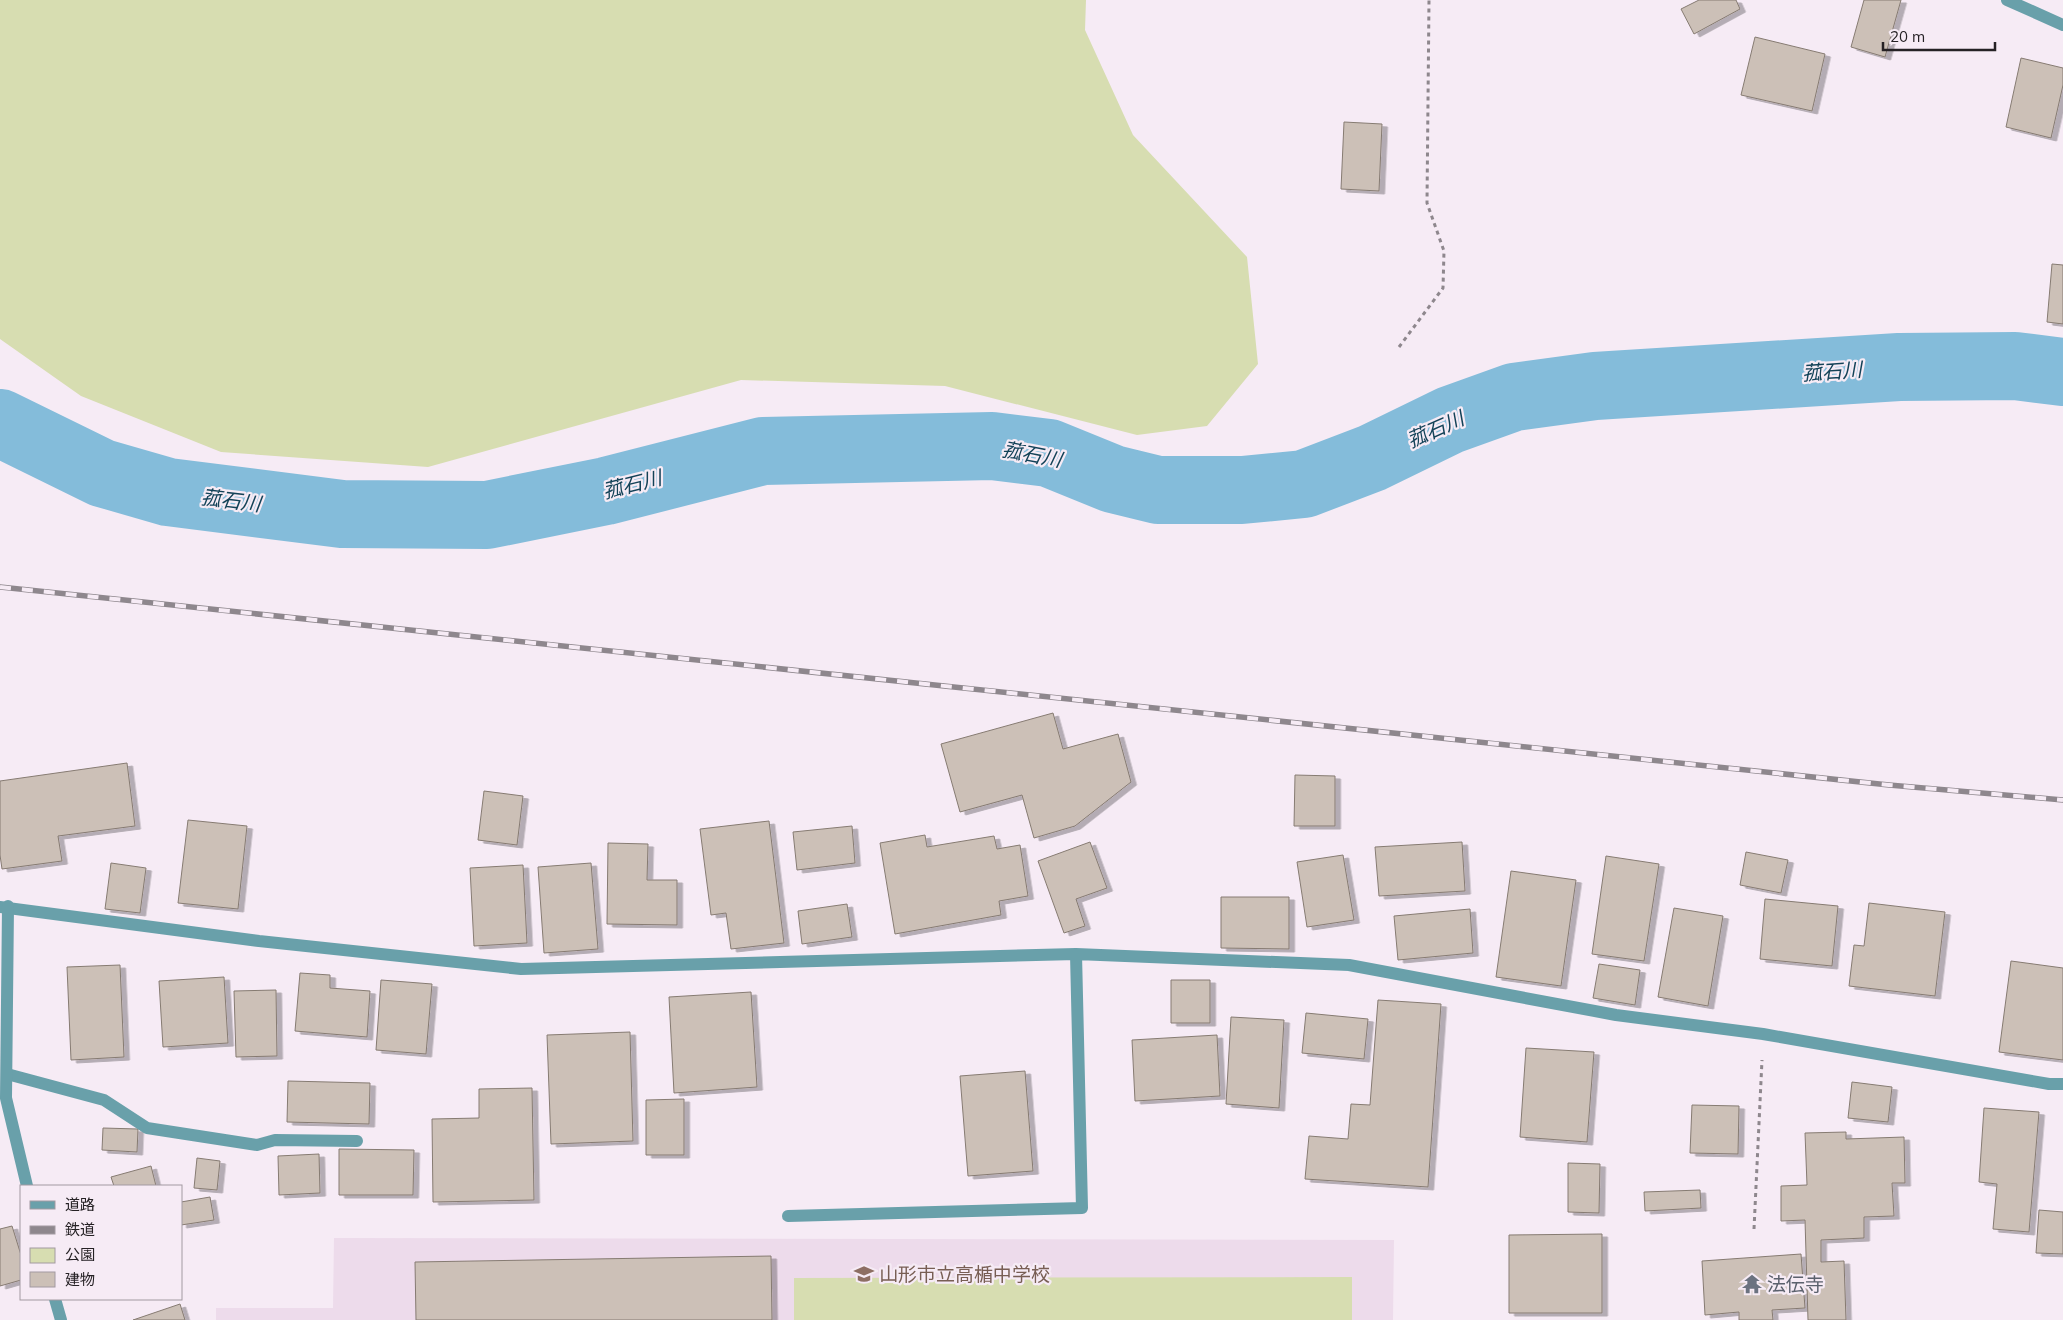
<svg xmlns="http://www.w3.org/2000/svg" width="2063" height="1320" font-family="Mulish,'Noto Sans JP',sans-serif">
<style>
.built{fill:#eddbeb}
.green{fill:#d7ddb1}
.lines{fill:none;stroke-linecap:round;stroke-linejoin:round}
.river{stroke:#84bcda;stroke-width:68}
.building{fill:#ccc0b7;stroke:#867b72;filter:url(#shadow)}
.path{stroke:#8e878d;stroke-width:3;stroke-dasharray:4 4;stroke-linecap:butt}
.lane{stroke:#69a0aa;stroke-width:12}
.street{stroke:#69a0aa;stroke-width:12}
.rail-casing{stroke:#8e878d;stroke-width:5.5}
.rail{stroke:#f6ebf5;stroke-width:4;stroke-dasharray:11;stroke-linecap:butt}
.labels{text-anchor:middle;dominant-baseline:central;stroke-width:4.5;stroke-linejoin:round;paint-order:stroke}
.education-label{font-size:19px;fill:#785e54;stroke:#f6ebf5;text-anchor:start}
.worship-label{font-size:19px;fill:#5b616d;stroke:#f6ebf5;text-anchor:start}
.water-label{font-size:20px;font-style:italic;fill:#134258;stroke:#f6ebf5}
</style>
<defs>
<filter id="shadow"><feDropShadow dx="5.5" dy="3" stdDeviation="0" flood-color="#0004"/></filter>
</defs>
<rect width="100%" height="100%" fill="#f6ebf5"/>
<path class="built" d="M 334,1238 L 1394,1240 L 1393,1320 L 216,1320 L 216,1308 L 333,1308 Z"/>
<path class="green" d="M 0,0 L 1086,0 L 1085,30 L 1133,135 L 1247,257 L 1258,364 L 1207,426 L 1137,435 L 945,386 L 741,380 L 428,467 L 221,452 L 81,396 L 0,339 Z
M 1352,1277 L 1352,1320 L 794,1320 L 794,1278 Z"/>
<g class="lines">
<path class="river" d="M 0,423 L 102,473 L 168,492 L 342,514 L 487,515 L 606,491 L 763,451 L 992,446 L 1049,453 L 1113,479 L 1158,490 L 1242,490 L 1304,484 L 1372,458 L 1450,420 L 1514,397 L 1595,386 L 1899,367 L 2015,366 L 2063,372"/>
</g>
<path class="building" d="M 1699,0 L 1736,0 L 1740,9 L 1694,34 L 1681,9 Z
M 1864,0 L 1901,0 L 1885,57 L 1851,47 Z
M 1755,37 L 1825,54 L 1812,111 L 1741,95 Z
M 2021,58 L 2063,68 L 2063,85 L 2051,138 L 2006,127 Z
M 1344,122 L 1382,124 L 1379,191 L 1341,189 Z
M 2052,264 L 2063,265 L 2063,324 L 2047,322 Z
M 1053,713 L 1063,749 L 1118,734 L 1131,782 L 1075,826 L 1034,838 L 1022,795 L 960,812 L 941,744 Z
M 127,763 L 135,826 L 58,836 L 62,861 L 2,869 L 0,855 L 0,781 Z
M 1295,775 L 1335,776 L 1335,826 L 1294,826 Z
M 484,791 L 523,796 L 517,845 L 478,840 Z
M 188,820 L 247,826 L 238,909 L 178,903 Z
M 769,821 L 784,943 L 731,949 L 726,913 L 711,915 L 700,829 Z
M 852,826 L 855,863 L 797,870 L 793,832 Z
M 925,835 L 927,847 L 994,836 L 997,849 L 1020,845 L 1028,896 L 999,901 L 1001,915 L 895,934 L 880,843 Z
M 1090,842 L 1107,888 L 1076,899 L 1085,926 L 1064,933 L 1038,861 Z
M 1462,842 L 1465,891 L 1379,896 L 1375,847 Z
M 608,843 L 648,844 L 647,880 L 677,880 L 677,925 L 607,924 Z
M 1746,852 L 1788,860 L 1781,893 L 1740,885 Z
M 1343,855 L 1354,920 L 1307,927 L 1297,862 Z
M 1606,856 L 1659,864 L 1644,961 L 1592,954 Z
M 111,863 L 146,868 L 140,913 L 105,909 Z
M 591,863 L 598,949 L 544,953 L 538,867 Z
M 523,865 L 527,943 L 474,946 L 470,868 Z
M 1511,871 L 1576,880 L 1561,986 L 1496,977 Z
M 1221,897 L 1289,897 L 1289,949 L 1221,948 Z
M 1765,899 L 1838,906 L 1832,966 L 1760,959 Z
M 1869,903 L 1945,912 L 1935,996 L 1849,986 L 1854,945 L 1864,946 Z
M 847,904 L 852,937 L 802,944 L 798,911 Z
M 1674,908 L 1723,916 L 1708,1006 L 1658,997 Z
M 1470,909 L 1473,953 L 1398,960 L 1394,916 Z
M 2011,961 L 2063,968 L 2063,1060 L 1999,1052 Z
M 1599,964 L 1640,970 L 1635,1005 L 1593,998 Z
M 120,965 L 124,1057 L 71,1060 L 67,967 Z
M 300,973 L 330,975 L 330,988 L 370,991 L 367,1037 L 295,1031 Z
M 224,977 L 228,1043 L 163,1047 L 159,981 Z
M 381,980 L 432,984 L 426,1054 L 376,1050 Z
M 1171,980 L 1210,980 L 1210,1023 L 1171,1023 Z
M 276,990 L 277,1056 L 236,1057 L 234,991 Z
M 751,992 L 757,1087 L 674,1093 L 669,997 Z
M 1378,1000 L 1441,1004 L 1428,1187 L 1305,1179 L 1309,1136 L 1348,1139 L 1351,1104 L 1370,1105 Z
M 1306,1013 L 1368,1019 L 1364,1059 L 1302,1053 Z
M 1231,1017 L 1284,1020 L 1279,1108 L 1226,1104 Z
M 630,1032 L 633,1141 L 551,1144 L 547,1035 Z
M 1217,1035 L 1220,1096 L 1135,1101 L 1132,1040 Z
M 1526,1048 L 1594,1052 L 1587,1142 L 1520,1137 Z
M 1025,1071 L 1033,1171 L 968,1176 L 960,1076 Z
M 288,1081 L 370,1083 L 369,1124 L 287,1122 Z
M 1852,1082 L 1892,1087 L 1888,1122 L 1848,1118 Z
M 532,1088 L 534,1200 L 433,1202 L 432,1119 L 479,1118 L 479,1089 Z
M 684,1099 L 684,1155 L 646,1155 L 646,1100 Z
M 1692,1105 L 1739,1106 L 1738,1154 L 1690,1153 Z
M 1984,1108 L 2039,1112 L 2029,1232 L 1993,1229 L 1997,1184 L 1979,1182 Z
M 103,1128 L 138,1129 L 137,1152 L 102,1150 Z
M 1846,1132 L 1846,1139 L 1904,1137 L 1905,1183 L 1892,1183 L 1894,1216 L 1864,1217 L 1864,1238 L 1821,1240 L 1821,1262 L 1844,1261 L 1846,1320 L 1808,1320 L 1805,1220 L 1781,1221 L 1781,1186 L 1807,1185 L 1805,1133 Z
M 339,1149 L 414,1150 L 413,1195 L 339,1195 Z
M 319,1154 L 320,1193 L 279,1195 L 278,1156 Z
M 197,1158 L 220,1161 L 217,1190 L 194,1188 Z
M 1568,1163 L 1600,1164 L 1599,1213 L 1568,1212 Z
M 151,1166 L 156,1186 L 114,1186 L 111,1177 Z
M 1700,1190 L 1701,1208 L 1645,1211 L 1644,1192 Z
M 210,1197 L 214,1220 L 181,1225 L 181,1202 Z
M 2039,1210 L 2063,1212 L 2063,1254 L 2036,1253 Z
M 12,1226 L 21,1255 L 21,1280 L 0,1286 L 0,1229 Z
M 1602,1234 L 1602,1313 L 1509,1313 L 1509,1235 Z
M 1801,1254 L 1805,1308 L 1772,1310 L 1773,1320 L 1739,1320 L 1739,1312 L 1705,1315 L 1702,1261 Z
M 771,1256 L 772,1320 L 416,1320 L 415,1262 Z
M 180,1304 L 185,1320 L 133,1320 Z"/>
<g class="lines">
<path class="path" d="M 1399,347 L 1443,288 L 1444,251 L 1427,203 L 1429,0
M 1754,1229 L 1762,1060"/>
<path class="lane" d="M 2007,0 L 2063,25
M 0,907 L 259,941 L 521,969 L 1076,954 L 1349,965 L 1616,1015 L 1763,1034 L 2049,1084 L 2063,1084
M 7,1074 L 104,1100 L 147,1128 L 257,1145 L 275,1140 L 357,1141
M 788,1216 L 1082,1208 L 1076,954"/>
<path class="street" d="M 8,906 L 6,1098 L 27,1186
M 55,1299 L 61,1320"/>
<defs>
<path id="rail" d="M 0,587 L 1889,785 L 2063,800"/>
</defs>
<use href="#rail" class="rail-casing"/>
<use href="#rail" class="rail"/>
</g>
<defs>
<symbol id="school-bare" viewBox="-9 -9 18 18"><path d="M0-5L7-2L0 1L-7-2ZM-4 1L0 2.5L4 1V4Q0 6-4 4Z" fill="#8d6e63" stroke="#f6ebf5" stroke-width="2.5" paint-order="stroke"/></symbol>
<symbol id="temple-bare" viewBox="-9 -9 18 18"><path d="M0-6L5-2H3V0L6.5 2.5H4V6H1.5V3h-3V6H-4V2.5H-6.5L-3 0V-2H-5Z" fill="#6b7280" stroke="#f6ebf5" stroke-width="2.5" paint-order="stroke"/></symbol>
</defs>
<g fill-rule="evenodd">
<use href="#school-bare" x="850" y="1260" width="28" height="28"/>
<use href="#temple-bare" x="1738" y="1270" width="28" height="28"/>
</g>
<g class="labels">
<g class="education-label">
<text x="879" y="1274">山形市立高楯中学校</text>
</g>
<g class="worship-label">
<text x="1767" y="1284">法伝寺</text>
</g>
<g class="water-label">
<text transform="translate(1832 371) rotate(-4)">菰石川</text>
<text transform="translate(1435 429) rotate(-24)">菰石川</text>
<text transform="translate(1032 454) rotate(11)">菰石川</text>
<text transform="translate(632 484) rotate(-14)">菰石川</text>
<text transform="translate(231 500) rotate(7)">菰石川</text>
</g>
</g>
<rect x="20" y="1185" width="162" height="115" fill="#f6ebf5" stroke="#a29aa1"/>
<rect x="30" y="1201" width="25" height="8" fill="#69a0aa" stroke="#a29aa1"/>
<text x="65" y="1210" font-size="15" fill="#252124">道路</text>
<rect x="30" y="1226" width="25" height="8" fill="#8e878d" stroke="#a29aa1"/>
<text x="65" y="1235" font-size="15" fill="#252124">鉄道</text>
<rect x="30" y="1248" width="25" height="15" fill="#d7ddb1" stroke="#a29aa1"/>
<text x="65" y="1260" font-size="15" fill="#252124">公園</text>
<rect x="30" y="1272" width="25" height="15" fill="#ccc0b7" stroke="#a29aa1"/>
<text x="65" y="1285" font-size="15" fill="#252124">建物</text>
<path d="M1883 42v8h112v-8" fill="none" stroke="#252124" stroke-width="2.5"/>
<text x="1890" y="42" font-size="15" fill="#252124" stroke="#f6ebf5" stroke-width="4" paint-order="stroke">20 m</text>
</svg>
